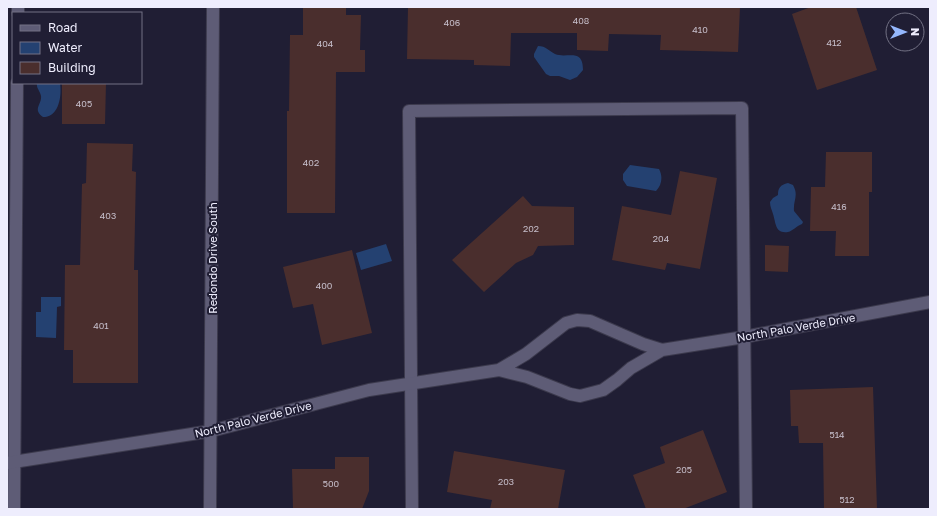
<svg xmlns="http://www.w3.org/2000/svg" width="937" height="516" font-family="'Golos Text',sans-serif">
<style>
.water{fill:#244171}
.building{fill:#4a2e2d}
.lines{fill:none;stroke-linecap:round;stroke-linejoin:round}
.lane-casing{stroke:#3c3a4d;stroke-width:14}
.street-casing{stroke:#3c3a4d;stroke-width:14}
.lane{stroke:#5e5c76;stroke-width:12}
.street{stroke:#5e5c76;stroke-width:12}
.labels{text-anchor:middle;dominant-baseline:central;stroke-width:4;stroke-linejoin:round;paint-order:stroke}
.number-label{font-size:9px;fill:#c5bdc9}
.street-label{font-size:11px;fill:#eeedfd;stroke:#201e34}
</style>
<rect width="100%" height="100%" fill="#201e34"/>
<path class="water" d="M 538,46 C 546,46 549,51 555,54 C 567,59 583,47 583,70 L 577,77 L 570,80 L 559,76 L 550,76 L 546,74 L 534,57 L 534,54 Z
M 37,83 L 60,83 C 62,96 59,117 43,117 C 32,109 42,105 41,96 C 40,91 36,88 37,83 Z
M 630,165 L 659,169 C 663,176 662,185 656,191 L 627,186 L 623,180 L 623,174 Z
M 788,183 L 793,185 C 799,196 793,200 794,211 L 803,222 L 802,224 C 796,226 793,231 788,232 C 775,234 776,223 773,214 C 772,210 770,207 770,202 L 773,198 L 778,195 C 778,188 780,185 788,183 Z
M 386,244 L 392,261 L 361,270 L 356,253 Z
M 41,297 L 61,297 L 61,306 L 57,307 L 56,338 L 36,337 L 36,312 L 41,312 Z"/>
<path class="building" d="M 303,7 L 346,7 L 346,15 L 361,15 L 360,50 L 365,50 L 365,72 L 336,72 L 335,213 L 287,213 L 287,111 L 289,111 L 290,35 L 303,35 Z
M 408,7 L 740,7 L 738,52 L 660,50 L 661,35 L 609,34 L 608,51 L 577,50 L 577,33 L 511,33 L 510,66 L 474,65 L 474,60 L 407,59 Z
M 811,7 L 856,7 L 877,70 L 817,90 L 792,14 Z
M 62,83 L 106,83 L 105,124 L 62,124 Z
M 87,143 L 133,144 L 132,171 L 136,172 L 134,270 L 138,270 L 138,383 L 73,383 L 73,350 L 64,350 L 65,265 L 80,265 L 82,184 L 86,183 Z
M 826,152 L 872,152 L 872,192 L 869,192 L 869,256 L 835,256 L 836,231 L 810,231 L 811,187 L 825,187 Z
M 680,171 L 717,178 L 700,269 L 667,263 L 665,270 L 612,260 L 622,206 L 671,215 Z
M 523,196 L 532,206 L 574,207 L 574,245 L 538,246 L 533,255 L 516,263 L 484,292 L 452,260 Z
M 765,245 L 789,246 L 788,272 L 765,271 Z
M 352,250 L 372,333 L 322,345 L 313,304 L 293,308 L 283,267 Z
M 873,387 L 877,509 L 824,509 L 823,443 L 799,443 L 798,426 L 791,426 L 790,390 Z
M 703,430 L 727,492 L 683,509 L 646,509 L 633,475 L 665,463 L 660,447 Z
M 454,451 L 565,470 L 558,509 L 490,509 L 492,500 L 447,492 Z
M 335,457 L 369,457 L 369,491 L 362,509 L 293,509 L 292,469 L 335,469 Z"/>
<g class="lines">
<defs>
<path id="lane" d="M 18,13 L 18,7
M 14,509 L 17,83
M 412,509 L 409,111 L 742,108 L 746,509"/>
<path id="street" d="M 577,320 L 590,321 L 643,344 L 662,350 L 631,368 L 617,380 L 603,390 L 580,396 L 570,394 L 527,377 L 499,370 L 526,354 L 566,323 Z
M 662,350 L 744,337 L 930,302
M 7,463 L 211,431 L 369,390 L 499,370
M 210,509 L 213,7"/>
</defs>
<use href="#lane" class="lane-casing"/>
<use href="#street" class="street-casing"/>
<use href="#lane" class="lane"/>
<use href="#street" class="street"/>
</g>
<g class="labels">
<g class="number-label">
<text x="581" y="20">408</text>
<text x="452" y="22">406</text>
<text x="700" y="29">410</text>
<text x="834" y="42">412</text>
<text x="325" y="43">404</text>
<text x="84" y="103">405</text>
<text x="311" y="162">402</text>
<text x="839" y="206">416</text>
<text x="108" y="215">403</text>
<text x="531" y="228">202</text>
<text x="661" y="238">204</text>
<text x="324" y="285">400</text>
<text x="101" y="325">401</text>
<text x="837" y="434">514</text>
<text x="684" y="469">205</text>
<text x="506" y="481">203</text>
<text x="331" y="483">500</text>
<text x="847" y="499">512</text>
</g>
<g class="street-label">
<text transform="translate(212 258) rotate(-90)">Redondo Drive South</text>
<text transform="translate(796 327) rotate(-10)">North Palo Verde Drive</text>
<text transform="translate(253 419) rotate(-14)">North Palo Verde Drive</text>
</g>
</g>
<rect width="937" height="516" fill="none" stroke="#eeedfd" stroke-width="16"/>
<rect x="12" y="12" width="130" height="72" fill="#201e34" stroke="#727184"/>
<rect x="20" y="25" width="20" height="6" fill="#5e5c76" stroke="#727184"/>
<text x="48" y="32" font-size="12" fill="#eeedfd">Road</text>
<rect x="20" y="42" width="20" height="12" fill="#244171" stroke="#727184"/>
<text x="48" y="52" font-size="12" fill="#eeedfd">Water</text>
<rect x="20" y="62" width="20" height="12" fill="#4a2e2d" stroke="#727184"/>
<text x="48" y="72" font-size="12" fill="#eeedfd">Building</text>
<g transform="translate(905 32) rotate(90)"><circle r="19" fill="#201e34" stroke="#727184"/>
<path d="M0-3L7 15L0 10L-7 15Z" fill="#94b7fd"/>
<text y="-6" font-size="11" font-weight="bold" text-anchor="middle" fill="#eeedfd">N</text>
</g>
</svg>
